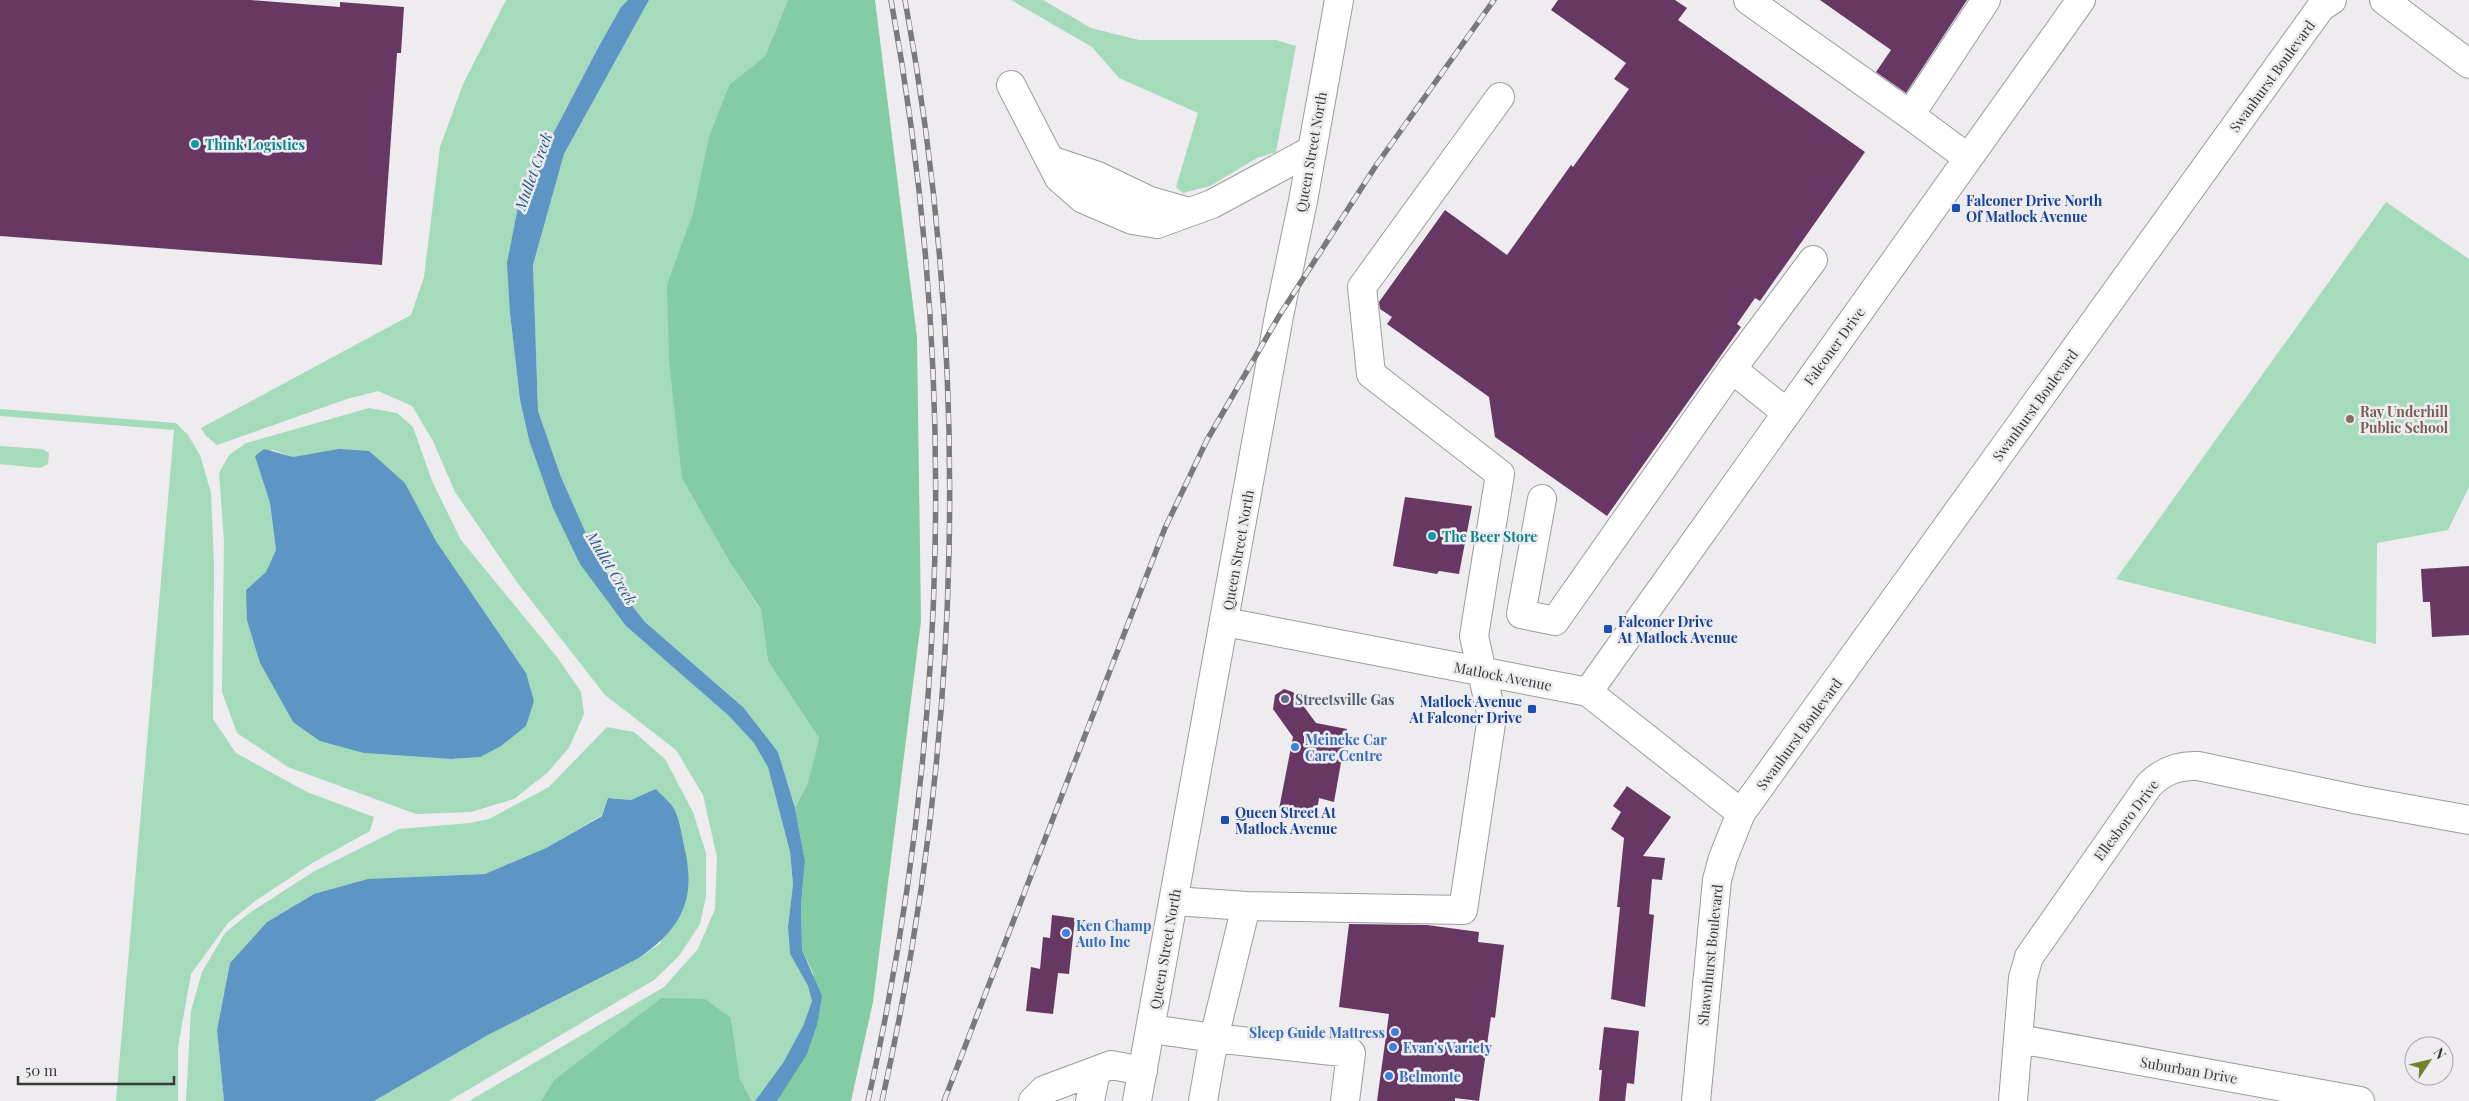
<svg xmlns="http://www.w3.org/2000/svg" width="2469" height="1101" font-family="'Playfair Display',serif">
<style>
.green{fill:#a3dbbb;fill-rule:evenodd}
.forest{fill:#84cca4}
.water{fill:#5d95c4}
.building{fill:#673864}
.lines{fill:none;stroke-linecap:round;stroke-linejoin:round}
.minor-casing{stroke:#9d9b9e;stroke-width:30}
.major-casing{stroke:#9d9b9e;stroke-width:30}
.minor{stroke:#fff;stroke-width:28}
.major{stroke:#fff;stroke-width:28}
.rail-casing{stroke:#7a797b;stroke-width:5.5}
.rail{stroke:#eeecef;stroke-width:4;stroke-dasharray:11;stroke-linecap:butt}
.culture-dot{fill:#0f9aa8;stroke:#eeecef;stroke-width:2}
.transit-dot{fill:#1a4fb4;stroke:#eeecef;stroke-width:2}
.education-dot{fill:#8d6e63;stroke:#eeecef;stroke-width:2}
.service-dot{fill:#5c6f8a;stroke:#eeecef;stroke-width:2}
.shop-dot{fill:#3f7fe0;stroke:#eeecef;stroke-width:2}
.labels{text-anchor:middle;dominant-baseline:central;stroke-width:5;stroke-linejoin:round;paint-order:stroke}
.street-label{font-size:14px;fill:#393839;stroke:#eeecef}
.culture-label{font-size:14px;font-weight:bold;fill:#0d838f;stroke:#eeecef;text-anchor:start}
.transit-label{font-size:14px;font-weight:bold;fill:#164399;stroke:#eeecef;text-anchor:start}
.education-label{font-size:14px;font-weight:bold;fill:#785e54;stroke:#eeecef;text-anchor:start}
.service-label{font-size:14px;font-weight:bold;fill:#4e5e75;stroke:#eeecef;text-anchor:start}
.shop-label{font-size:14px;font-weight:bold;fill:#366cbe;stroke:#eeecef;text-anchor:start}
.water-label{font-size:15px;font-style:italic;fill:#1f5c8a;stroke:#eeecef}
</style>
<rect width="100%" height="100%" fill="#eeecef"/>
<path class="green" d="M 506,0 L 628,0 L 621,7 L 599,46 L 520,197 L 510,313 L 520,400 L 529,440 L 626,626 L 729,716 L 754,743 L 768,766 L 790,852 L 793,884 L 788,927 L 790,954 L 808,986 L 812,1001 L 803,1026 L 783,1063 L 755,1101 L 752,1101 L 740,1079 L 731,1018 L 661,998 L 554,1080 L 541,1101 L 469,1101 L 664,987 L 698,949 L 715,909 L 717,857 L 703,795 L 676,750 L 605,695 L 519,585 L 455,492 L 433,441 L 412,406 L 378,391 L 347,399 L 217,445 L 206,436 L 201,428 L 411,315 L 424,277 L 440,147 L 463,84 Z
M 649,0 L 788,0 L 765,56 L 729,85 L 709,136 L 692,216 L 731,564 L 761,611 L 768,661 L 819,738 L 807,785 L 795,808 L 778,752 L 744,708 L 645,622 L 600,565 L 561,477 L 538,411 L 533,265 L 564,154 Z
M 1011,0 L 1043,0 L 1091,28 L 1139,40 L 1276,40 L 1296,46 L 1276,152 L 1257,158 L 1210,186 L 1183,193 L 1176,187 L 1198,113 L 1119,78 L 1092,47 Z
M 2386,202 L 2469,259 L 2469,487 L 2448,530 L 2377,543 L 2376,644 L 2116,579 Z
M 369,408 L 397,413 L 413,427 L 432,481 L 461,540 L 557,657 L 581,692 L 584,714 L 569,748 L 547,773 L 514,799 L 471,812 L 416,814 L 288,767 L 237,733 L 222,692 L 224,541 L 219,473 L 229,455 L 246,443 ZM 273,450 L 293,457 L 306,455 L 405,483 L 436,541 L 526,673 L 480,757 L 451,759 L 364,753 L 293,722 L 260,663 L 246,590 L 266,572 L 276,550 L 270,503 L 255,455 Z
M 0,409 L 176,423 L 188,435 L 200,455 L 211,493 L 214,563 L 213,719 L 236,753 L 307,792 L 374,817 L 370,831 L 314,862 L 255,901 L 228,923 L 191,974 L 178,1047 L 178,1101 L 116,1101 L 174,430 L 0,416 Z
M 0,446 L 42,449 L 49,453 L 48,464 L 40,468 L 0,464 Z
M 607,727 L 634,732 L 665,759 L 693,812 L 706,853 L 706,896 L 700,924 L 679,956 L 654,980 L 449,1101 L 374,1101 L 488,1035 L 639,958 L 661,943 L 656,790 L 631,800 L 608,798 L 602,815 L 546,848 L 485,874 L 399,878 L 314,894 L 267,922 L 230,963 L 217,1030 L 224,1101 L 186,1101 L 191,1011 L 202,972 L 225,933 L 248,914 L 313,872 L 399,829 L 470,823 L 489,819 L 549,787 Z"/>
<path class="forest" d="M 788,0 L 875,0 L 917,337 L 921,621 L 873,1002 L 851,1101 L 777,1101 L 817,1025 L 813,973 L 802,950 L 801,905 L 805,861 L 795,808 L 807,785 L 819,738 L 768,661 L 761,610 L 731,564 L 682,478 L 669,360 L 667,285 L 692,216 L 709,136 L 729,85 L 765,56 Z
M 661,998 L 705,999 L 731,1018 L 740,1079 L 752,1101 L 541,1101 L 554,1080 Z"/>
<path class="water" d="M 628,0 L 649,0 L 564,154 L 533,265 L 538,411 L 561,477 L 600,565 L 645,622 L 744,708 L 778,752 L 795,808 L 805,861 L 801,905 L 802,950 L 822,996 L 817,1025 L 807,1054 L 777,1101 L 755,1101 L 783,1063 L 803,1026 L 812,1001 L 808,986 L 790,954 L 788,927 L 793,884 L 790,852 L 768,767 L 754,743 L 729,716 L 626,626 L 580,564 L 553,508 L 529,440 L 520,400 L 510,313 L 507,263 L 520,197 L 599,46 L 621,7 Z
M 264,449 L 293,457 L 339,449 L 369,451 L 405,483 L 436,541 L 526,673 L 534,701 L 526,726 L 501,746 L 480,757 L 451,759 L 364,753 L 320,741 L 293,722 L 260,663 L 247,620 L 246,590 L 266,572 L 276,550 L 270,503 L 255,456 Z
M 656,789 C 662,796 673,804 676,813 C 680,823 682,836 684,846 C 697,899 682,928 639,958 L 488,1035 L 374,1101 L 224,1101 L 217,1030 L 230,963 L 267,922 L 314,894 L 368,879 L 485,874 L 546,848 L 602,816 L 608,798 L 631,800 Z"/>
<path class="building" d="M 0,0 L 251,0 L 340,7 L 340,2 L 404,7 L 401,53 L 397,53 L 382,265 L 0,236 Z
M 1558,0 L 1675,0 L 1687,8 L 1678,20 L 1865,152 L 1760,301 L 1755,298 L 1737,324 L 1741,327 L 1607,516 L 1495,437 L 1489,397 L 1387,324 L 1392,317 L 1380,309 L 1379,302 L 1445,210 L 1507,255 L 1571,165 L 1573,167 L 1629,89 L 1614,79 L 1626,63 L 1551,10 Z
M 1820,0 L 1967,0 L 1906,93 L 1876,72 L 1891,50 Z
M 1405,497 L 1472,506 L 1459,574 L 1439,571 L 1437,574 L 1393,566 Z
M 2469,566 L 2469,635 L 2432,637 L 2430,602 L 2423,602 L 2421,569 Z
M 1284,689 L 1293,692 L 1316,723 L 1347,729 L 1334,802 L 1319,798 L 1316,817 L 1279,809 L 1293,737 L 1273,709 L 1275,695 Z
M 1627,786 L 1671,817 L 1643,856 L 1665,858 L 1662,880 L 1652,879 L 1649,914 L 1654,915 L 1645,1007 L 1611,999 L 1620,907 L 1617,907 L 1624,838 L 1611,829 L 1621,812 L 1613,806 Z
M 1052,915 L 1075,918 L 1069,974 L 1058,973 L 1053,1014 L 1026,1011 L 1031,967 L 1040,969 L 1043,937 L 1050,938 Z
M 1349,924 L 1427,925 L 1479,932 L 1478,942 L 1504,945 L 1495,1018 L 1491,1017 L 1479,1101 L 1455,1098 L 1455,1101 L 1377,1101 L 1389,1014 L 1339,1007 Z
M 1604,1027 L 1639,1031 L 1634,1084 L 1627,1083 L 1625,1101 L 1599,1101 L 1602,1070 L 1599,1070 Z"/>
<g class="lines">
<defs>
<path id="minor" d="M 1748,0 L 1910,115
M 2384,0 L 2469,64
M 1011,85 L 1059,178 L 1083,199 L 1132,220 L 1157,224 L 1212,204 L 1312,150
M 1968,158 L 1910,115 L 1986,0
M 1050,160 L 1098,176 L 1150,201 L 1189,212
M 1787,413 L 1732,369 L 1813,260
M 1542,499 L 1521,614 L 1555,621 L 1732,369
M 1225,622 L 1588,692 L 1741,813
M 1588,692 L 2081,0
M 1174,901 L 1246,906 L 1214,1038 L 1351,1053 L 1345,1101
M 1246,906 L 1463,910 L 1492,717 L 1474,636 L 1500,474 L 1371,374 L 1362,287 L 1500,97
M 1151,1029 L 1214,1038 L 1203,1101
M 2019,1039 L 2360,1101
M 1033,1101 L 1044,1090 L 1111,1065 L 1143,1071
M 1090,1101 L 1096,1071
M 1696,1101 L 1717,880 L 1723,858 L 1741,813 L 2321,7 L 2332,0
M 2013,1101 L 2023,978 L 2029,957 L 2149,785 C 2163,771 2178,765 2198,766 L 2359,800 L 2469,820"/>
<path id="major" d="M 1137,1101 L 1279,316 L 1303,201 L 1339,0"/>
</defs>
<use href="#minor" class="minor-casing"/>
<use href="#major" class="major-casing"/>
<use href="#minor" class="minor"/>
<use href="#major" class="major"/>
<defs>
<path id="rail" d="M 868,1101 C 949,739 958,365 891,0
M 882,1101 C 963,740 972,364 905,0
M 944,1101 L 1165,528 L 1207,440 L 1279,316 L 1377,164 L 1494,0"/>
</defs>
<use href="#rail" class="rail-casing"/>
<use href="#rail" class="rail"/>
</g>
<g class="culture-dot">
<circle cx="195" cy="144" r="5"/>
<circle cx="1432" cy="536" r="5"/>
</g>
<g class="transit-dot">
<rect x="1951" y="203" width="10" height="10" rx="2.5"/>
<rect x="1603" y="624" width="10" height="10" rx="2.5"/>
<rect x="1527" y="704" width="10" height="10" rx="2.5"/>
<rect x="1220" y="815" width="10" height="10" rx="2.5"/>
</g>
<circle class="education-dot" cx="2350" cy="419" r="5"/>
<circle class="service-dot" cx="1285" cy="699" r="5"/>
<g class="shop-dot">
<circle cx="1295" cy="747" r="5"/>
<circle cx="1066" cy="933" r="5"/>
<circle cx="1395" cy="1032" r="5"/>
<circle cx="1393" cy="1047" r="5"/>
<circle cx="1389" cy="1076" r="5"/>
</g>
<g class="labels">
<g class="street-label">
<text transform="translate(2272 76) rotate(-54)">Swanhurst Boulevard</text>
<text transform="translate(1311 152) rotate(-80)">Queen Street North</text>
<text transform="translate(1834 346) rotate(-54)">Falconer Drive</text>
<text transform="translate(2035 405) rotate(-54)">Swanhurst Boulevard</text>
<text transform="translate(1238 550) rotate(-80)">Queen Street North</text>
<text transform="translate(1503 676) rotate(11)">Matlock Avenue</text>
<text transform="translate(1799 734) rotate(-54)">Swanhurst Boulevard</text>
<text transform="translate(2126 820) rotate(-53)">Ellesboro Drive</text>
<text transform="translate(1165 949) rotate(-80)">Queen Street North</text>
<text transform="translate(1710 955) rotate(-84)">Shawnhurst Boulevard</text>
<text transform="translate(2189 1070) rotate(10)">Suburban Drive</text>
</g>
<g class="culture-label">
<text x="205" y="144">Think Logistics</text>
<text x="1442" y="536">The Beer Store</text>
</g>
<g class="transit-label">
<text x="1966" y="200">Falconer Drive North<tspan x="1966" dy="16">Of Matlock Avenue</tspan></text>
<text x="1618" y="621">Falconer Drive<tspan x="1618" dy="16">At Matlock Avenue</tspan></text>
<text x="1522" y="701" text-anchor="end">Matlock Avenue<tspan x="1522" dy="16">At Falconer Drive</tspan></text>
<text x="1235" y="812">Queen Street At<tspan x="1235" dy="16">Matlock Avenue</tspan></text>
</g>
<g class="education-label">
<text x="2360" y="411">Ray Underhill<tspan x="2360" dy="16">Public School</tspan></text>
</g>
<g class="service-label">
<text x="1295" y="699">Streetsville Gas</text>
</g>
<g class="shop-label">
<text x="1305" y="739">Meineke Car<tspan x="1305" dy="16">Care Centre</tspan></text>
<text x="1076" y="925">Ken Champ<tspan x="1076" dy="16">Auto Inc</tspan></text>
<text x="1385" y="1032" text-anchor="end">Sleep Guide Mattress</text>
<text x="1403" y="1047">Evan's Variety</text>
<text x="1399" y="1076">Belmonte</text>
</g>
<g class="water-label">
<text transform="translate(533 171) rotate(-70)">Mullet Creek</text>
<text transform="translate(612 568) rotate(59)">Mullet Creek</text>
</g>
</g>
<g transform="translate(2429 1061) rotate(55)"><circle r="24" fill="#eeecef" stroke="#a6a4a6"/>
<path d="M0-4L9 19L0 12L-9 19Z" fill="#748230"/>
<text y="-8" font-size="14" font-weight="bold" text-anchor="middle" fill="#393839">N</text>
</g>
<path d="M18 1076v8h156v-8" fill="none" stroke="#393839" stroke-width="2.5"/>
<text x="25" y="1076" font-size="15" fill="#393839" stroke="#eeecef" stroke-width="4" paint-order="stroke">50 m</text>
</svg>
